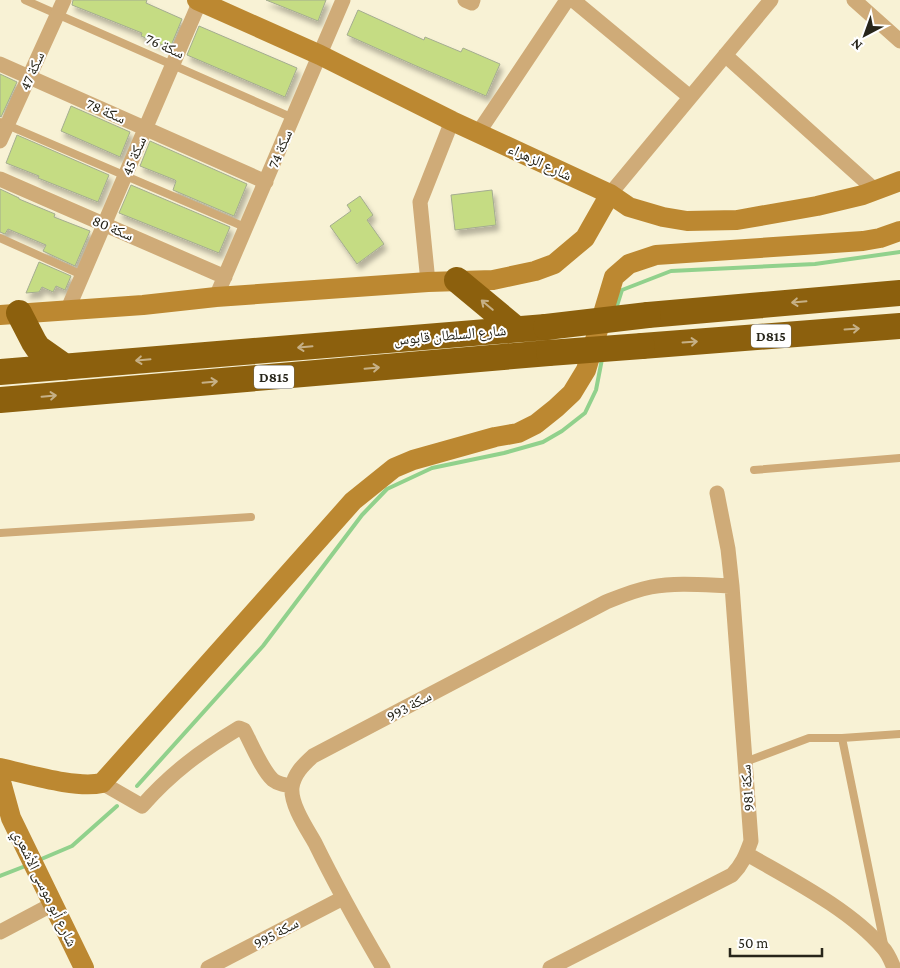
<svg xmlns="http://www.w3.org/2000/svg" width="900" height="968" font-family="'Crimson Pro','Noto Naskh Arabic',serif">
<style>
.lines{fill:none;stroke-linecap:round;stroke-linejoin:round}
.stream{stroke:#91d18c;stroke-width:4}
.building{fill:#c5dc83;stroke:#a4ac90;filter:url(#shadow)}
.lane{stroke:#cfab78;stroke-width:8}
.street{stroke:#cfab78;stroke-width:15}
.secondary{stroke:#bc8831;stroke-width:20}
.highway{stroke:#8c600d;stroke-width:26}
.highway-bridge{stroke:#8c600d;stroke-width:26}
.oneway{stroke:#c6b086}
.labels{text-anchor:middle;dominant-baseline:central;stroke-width:4;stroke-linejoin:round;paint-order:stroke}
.shield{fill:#fff;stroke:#68665f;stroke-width:1}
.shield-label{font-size:14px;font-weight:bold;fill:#27251a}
.street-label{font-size:15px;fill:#27251a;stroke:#fff}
</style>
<defs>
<filter id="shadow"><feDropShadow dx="3" dy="5.5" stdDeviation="2.5" flood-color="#0004"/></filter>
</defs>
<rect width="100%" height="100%" fill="#f8f2d5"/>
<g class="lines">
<path class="stream" d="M 616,309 L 622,290 L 671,271 L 815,264 L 900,252
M 137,786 L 263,646 L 362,515 L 387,489 L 432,468 L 504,453 L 543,442 L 562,431 L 585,413 L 596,390 L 602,359
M 39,860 L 72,846 L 117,806
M 0,876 L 28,865"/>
</g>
<path class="building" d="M 73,0 L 147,0 L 146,3 L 182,19 L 170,48 L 141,36 L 142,33 L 72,5 Z
M 266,0 L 326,0 L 318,21 Z
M 358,10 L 424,40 L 425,37 L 461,52 L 463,48 L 500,64 L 486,96 L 414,65 L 347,35 Z
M 199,26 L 297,68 L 285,97 L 187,55 Z
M 0,74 L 17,82 L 1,117 L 0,116 Z
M 71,106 L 130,132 L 120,157 L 61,131 Z
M 17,135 L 109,175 L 98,202 L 38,178 L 39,176 L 6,163 Z
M 150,141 L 247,184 L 234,216 L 173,190 L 176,181 L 175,180 L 140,166 Z
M 131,185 L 230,227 L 219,253 L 119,213 Z
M 0,189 L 19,198 L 19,199 L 55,214 L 54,217 L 90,231 L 75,266 L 43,251 L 46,245 L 8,229 L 5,234 L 0,232 Z
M 492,190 L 496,225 L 455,230 L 451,195 Z
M 360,196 L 373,215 L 367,220 L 384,244 L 357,264 L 330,226 L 351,211 L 347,205 Z
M 39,262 L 71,276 L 65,290 L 56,286 L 53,292 L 42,287 L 39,292 L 26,293 Z"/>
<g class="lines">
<path class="lane" d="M 25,0 L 293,118
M 0,122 L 247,228
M 0,238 L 82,275
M 754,470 L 900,458
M 0,533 L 251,517
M 745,762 L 809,738 L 842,738
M 884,944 L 842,738 L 900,734"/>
<path class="street" d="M 465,0 L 472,3 L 473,0
M 573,0 L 690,97
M 854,0 L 900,41
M 725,55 L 876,191
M 0,64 L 266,182
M 478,133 L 567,0
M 0,141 L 64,0
M 0,179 L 225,277
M 610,194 L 771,0
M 428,282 L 420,202 L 452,121
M 216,297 L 343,0
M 67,311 L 200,1
M 102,783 L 142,806 C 172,772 201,751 239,728 L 244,730 C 251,743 262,770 273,780 C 278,784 285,785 292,786
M 747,854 C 790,879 850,909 883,948 C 888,953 891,961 894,968
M 0,932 L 53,904
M 208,968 L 343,898
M 383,968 C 359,927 336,886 315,843 C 307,829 290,804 292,787 C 294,774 303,765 313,756 L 606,602 C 621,596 635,590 651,587 C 677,582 705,585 732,586
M 550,968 L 732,875 C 742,865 746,855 751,841 L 732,586 L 728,549 L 717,493"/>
<path class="secondary" d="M 197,0 L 320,55 L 452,121 L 610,194 L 629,207 L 663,217 L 687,221 L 737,220 L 817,206 L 863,195 L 900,181
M 0,315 L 143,305 L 216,297 L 428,282 L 493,280 L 535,271 L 554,264 L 585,238 L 610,194
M 0,768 C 28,774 76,789 102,783 L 353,501 L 394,468 L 413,460 L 495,437 L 518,433 L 536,424 L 556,408 L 572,393 L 586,370 L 614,277 L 629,264 L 656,255 L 863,241 L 880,238 L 900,231
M 0,778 L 11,818 L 84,968"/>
<path class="highway" d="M 457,280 L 516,329
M 19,313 L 34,342 L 38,348 L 65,367
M 648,315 L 900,293
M 642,346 L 900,326
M 0,372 L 546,327
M 0,400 L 549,353"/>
<path class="highway-bridge" d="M 546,327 L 648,315
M 549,353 L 642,346"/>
</g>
<defs><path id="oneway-shaft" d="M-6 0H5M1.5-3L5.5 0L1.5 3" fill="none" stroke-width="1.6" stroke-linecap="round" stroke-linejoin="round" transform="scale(1.25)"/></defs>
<g class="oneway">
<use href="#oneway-shaft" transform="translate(799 302) rotate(175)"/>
<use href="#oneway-shaft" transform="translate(487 305) rotate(-140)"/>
<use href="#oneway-shaft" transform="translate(852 329) rotate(-4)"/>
<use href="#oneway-shaft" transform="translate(690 342) rotate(-4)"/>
<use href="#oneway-shaft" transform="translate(305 347) rotate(175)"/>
<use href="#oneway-shaft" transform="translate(143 360) rotate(175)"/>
<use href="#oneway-shaft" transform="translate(372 368) rotate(-5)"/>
<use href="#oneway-shaft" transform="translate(210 382) rotate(-5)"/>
<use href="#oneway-shaft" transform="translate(49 396) rotate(-5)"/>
</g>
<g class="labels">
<g class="shield">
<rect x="751" y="324.5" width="40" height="23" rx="4"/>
<rect x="254" y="365.5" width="40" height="23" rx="4"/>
</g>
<g class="shield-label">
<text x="771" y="336">D815</text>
<text x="274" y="377">D815</text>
</g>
<g class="street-label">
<text transform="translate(165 46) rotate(24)">سكة 76</text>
<text transform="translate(32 71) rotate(-66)">سكة 47</text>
<text transform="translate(106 111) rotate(24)">سكة 78</text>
<text transform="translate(280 149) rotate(-67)">سكة 74</text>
<text transform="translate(134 156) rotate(-67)">سكة 45</text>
<text transform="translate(540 162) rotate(25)">شارع الزهراء</text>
<text transform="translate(113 228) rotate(23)">سكة 80</text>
<text transform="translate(450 335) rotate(-5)">شارع السلطان قابوس</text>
<text transform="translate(409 706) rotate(-28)">سكة 993</text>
<text transform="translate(747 788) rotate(-94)">سكة 981</text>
<text transform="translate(45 888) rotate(64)">شارع أبو موسى الأشعري</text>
<text transform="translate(276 933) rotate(-28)">سكة 995</text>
</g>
</g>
<g transform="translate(865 35) rotate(221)" stroke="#ffffff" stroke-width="4" paint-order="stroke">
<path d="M0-4L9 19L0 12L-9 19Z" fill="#27251a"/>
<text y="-8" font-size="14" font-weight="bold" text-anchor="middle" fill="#27251a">N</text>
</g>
<path d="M730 948v8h92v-8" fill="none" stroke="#27251a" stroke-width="2.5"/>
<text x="738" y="948" font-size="15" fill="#27251a" stroke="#ffffff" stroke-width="4" paint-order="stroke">50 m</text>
</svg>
